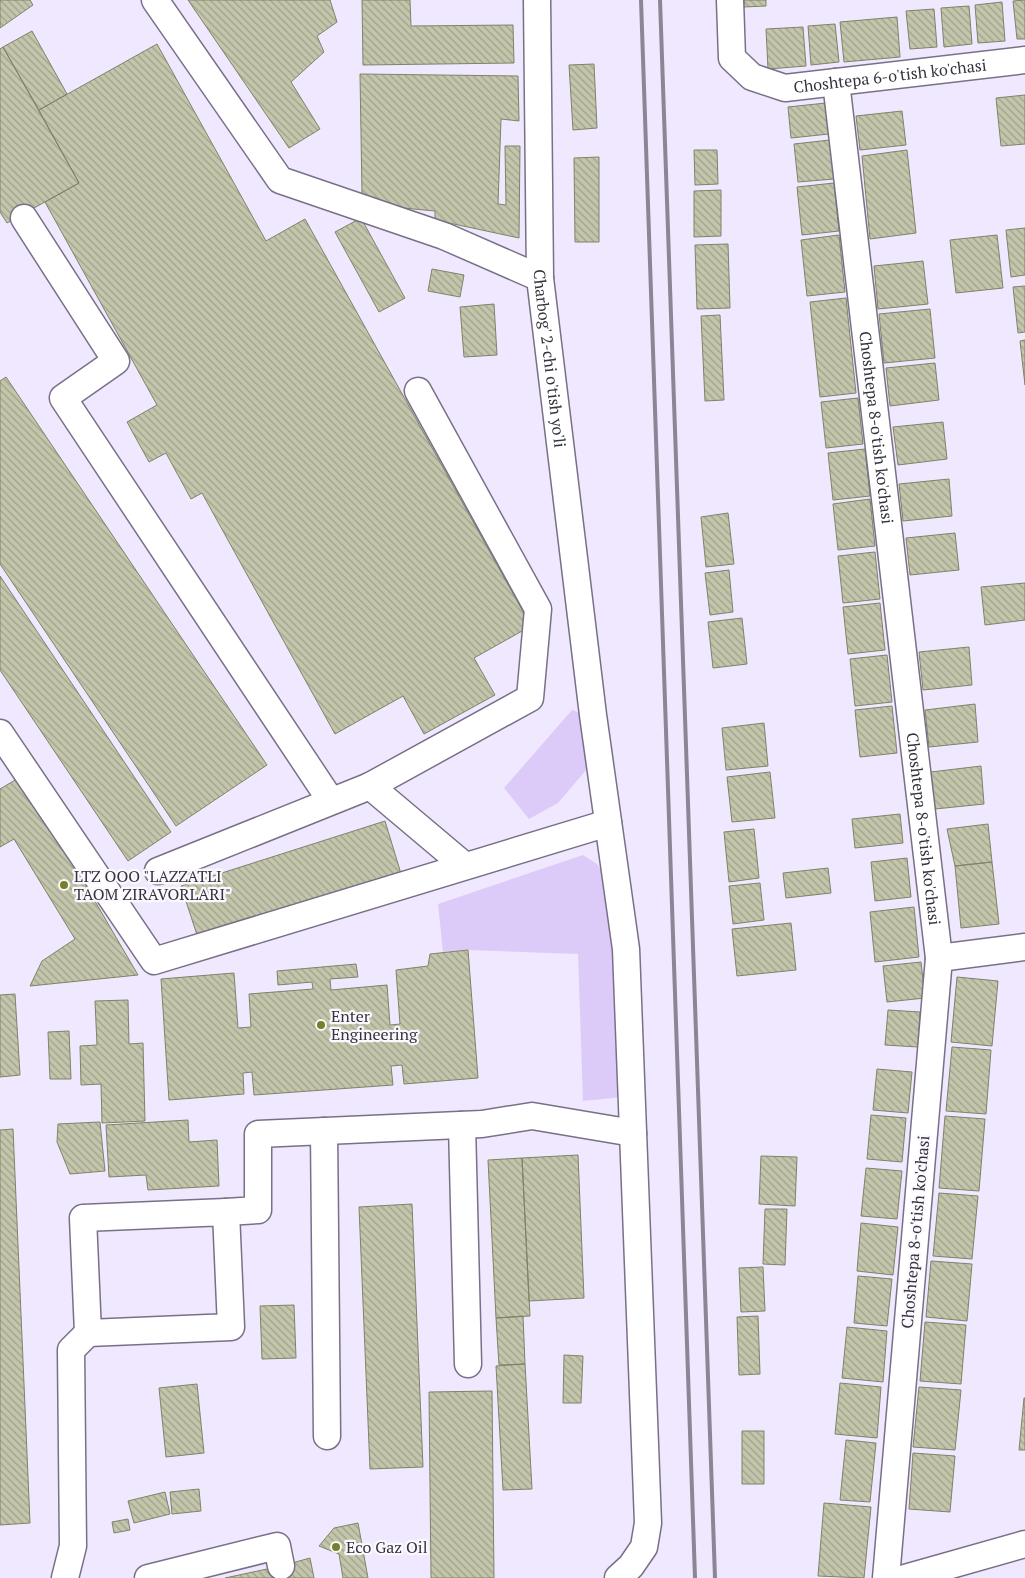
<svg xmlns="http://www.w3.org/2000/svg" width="1025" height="1578" font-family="'PT Serif',serif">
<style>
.grass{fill:#dccbf8}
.building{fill:url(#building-back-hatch);stroke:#808269}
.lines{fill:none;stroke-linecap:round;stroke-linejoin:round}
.minor-casing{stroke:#797087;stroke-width:29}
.minor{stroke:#fff;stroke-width:26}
.rail{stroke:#8b8595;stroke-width:4}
.poi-dot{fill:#7a7e28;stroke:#fbf9fe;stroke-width:2}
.labels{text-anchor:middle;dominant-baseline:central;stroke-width:4.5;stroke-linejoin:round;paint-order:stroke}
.street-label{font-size:16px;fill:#36333d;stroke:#fbf9fe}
.poi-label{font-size:16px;fill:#36333d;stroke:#fbf9fe;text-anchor:start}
</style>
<defs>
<pattern id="building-back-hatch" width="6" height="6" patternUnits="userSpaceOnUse" patternTransform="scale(1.25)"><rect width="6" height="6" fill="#c3c6ab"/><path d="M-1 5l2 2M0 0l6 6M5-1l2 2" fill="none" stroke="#9fa18c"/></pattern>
</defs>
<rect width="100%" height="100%" fill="#f0e8fe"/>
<path class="grass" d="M 572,710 L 586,715 L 587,769 L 558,803 L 529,819 L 504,788 Z
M 583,855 L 597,864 L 608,881 L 623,1097 L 583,1101 L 578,954 L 468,950 L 443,952 L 438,904 Z"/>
<path class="building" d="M 0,0 L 30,0 L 33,5 L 0,28 Z
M 188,0 L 330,0 L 337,22 L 317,36 L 324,52 L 291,82 L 320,129 L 289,148 Z
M 362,0 L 410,0 L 411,26 L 513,25 L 514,63 L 363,65 Z
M 744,0 L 766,0 L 766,6 L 744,7 Z
M 1025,0 L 1025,39 L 1017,39 L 1013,1 Z
M 1002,2 L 1005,41 L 978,43 L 975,5 Z
M 969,6 L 972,44 L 944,47 L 941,8 Z
M 934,9 L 937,47 L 910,49 L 906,11 Z
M 897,17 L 900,57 L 844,62 L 840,22 Z
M 835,24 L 839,62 L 811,65 L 808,26 Z
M 803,27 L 806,66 L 768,69 L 766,29 Z
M 32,31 L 67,94 L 39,110 L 3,47 Z
M 157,44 L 266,241 L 305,219 L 531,626 L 474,658 L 495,695 L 424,734 L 403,696 L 335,734 L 202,493 L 191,499 L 166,453 L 149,462 L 127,422 L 157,405 L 45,202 L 79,183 L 39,110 Z
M 3,47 L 79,183 L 7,223 L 0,212 L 0,49 Z
M 594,64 L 597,128 L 573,130 L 569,65 Z
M 360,74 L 518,76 L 519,121 L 501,119 L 498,204 L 506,205 L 505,146 L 520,146 L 519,238 L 435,220 L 435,211 L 403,208 L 362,194 Z
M 1025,95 L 1025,144 L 1001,146 L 996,98 Z
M 826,103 L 829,134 L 791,138 L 788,107 Z
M 902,111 L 906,145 L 860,150 L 856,116 Z
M 830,140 L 834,179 L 798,182 L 794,144 Z
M 694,150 L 717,150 L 718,184 L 695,185 Z
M 907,150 L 916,233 L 870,239 L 862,156 Z
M 599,157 L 599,242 L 575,242 L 574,158 Z
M 834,183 L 839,231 L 802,235 L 797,187 Z
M 721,190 L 721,236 L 694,237 L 694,191 Z
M 361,218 L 405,298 L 379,312 L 335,232 Z
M 1025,228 L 1025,275 L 1011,277 L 1006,230 Z
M 839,235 L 845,292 L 807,296 L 801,240 Z
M 997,235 L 1003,288 L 956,293 L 950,240 Z
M 728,244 L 730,308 L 697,309 L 695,245 Z
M 923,261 L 928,304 L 878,309 L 874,266 Z
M 432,269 L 464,275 L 460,297 L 428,291 Z
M 1025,286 L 1025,332 L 1018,333 L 1013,287 Z
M 846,298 L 856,393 L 820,397 L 810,302 Z
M 494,304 L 497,355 L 464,357 L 460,307 Z
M 930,309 L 935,358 L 884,363 L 879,314 Z
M 720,315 L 724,400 L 705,401 L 701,316 Z
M 1025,340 L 1025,385 L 1020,341 Z
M 935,363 L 939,400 L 890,406 L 886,368 Z
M 6,377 L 267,765 L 176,826 L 0,564 L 0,381 Z
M 858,398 L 863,444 L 826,448 L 821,402 Z
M 943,422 L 947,459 L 898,465 L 893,427 Z
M 865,449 L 870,496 L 833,500 L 828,453 Z
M 949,479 L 952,516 L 903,521 L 899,484 Z
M 870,499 L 875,546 L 838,550 L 833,504 Z
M 728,513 L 734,564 L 706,567 L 701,517 Z
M 955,533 L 959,570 L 910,575 L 906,538 Z
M 875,552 L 880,599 L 843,603 L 838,556 Z
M 729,570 L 733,612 L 710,615 L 705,573 Z
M 0,576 L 171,832 L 128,861 L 0,670 Z
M 1025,583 L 1025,620 L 985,625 L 981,587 Z
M 880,603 L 885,650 L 848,654 L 843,607 Z
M 742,618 L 747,664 L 713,668 L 708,622 Z
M 969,647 L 972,685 L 923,690 L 919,652 Z
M 887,655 L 892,702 L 855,706 L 850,659 Z
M 975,704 L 978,742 L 929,747 L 925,710 Z
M 892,706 L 897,753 L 860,757 L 855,710 Z
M 764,723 L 768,766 L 726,770 L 722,728 Z
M 981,766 L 984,804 L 935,809 L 931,772 Z
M 770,772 L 775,818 L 732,822 L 727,777 Z
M 22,776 L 138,975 L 30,986 L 42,961 L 75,939 L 14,839 L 0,847 L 0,789 Z
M 900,814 L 903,843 L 855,848 L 852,819 Z
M 385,821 L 402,877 L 199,941 L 181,886 Z
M 988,824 L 992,862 L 955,866 L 947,829 Z
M 754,829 L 759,878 L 729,882 L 724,832 Z
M 907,858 L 911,897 L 875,901 L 871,862 Z
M 992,862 L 999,924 L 961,928 L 955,866 Z
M 828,868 L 831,893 L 786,898 L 783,873 Z
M 760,883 L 764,920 L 733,924 L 729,886 Z
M 914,907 L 919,957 L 875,962 L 870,912 Z
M 791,923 L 796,970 L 737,976 L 732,929 Z
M 468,950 L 478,1078 L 404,1084 L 402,1065 L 391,1066 L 393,1085 L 254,1095 L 252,1072 L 243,1073 L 244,1094 L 169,1100 L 161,979 L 234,973 L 238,1028 L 251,1027 L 249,994 L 313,989 L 312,982 L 278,985 L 277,971 L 356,964 L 358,977 L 330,979 L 331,990 L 387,985 L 390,1025 L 400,1024 L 396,970 L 428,966 L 430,954 Z
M 921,962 L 925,998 L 887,1002 L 883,966 Z
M 957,977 L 998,981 L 992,1046 L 951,1042 Z
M 15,994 L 20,1075 L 0,1077 L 0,995 Z
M 128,1000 L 129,1044 L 143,1043 L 145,1121 L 102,1123 L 101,1084 L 81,1085 L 80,1046 L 97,1045 L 95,1001 Z
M 888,1010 L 920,1012 L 918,1047 L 885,1045 Z
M 69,1031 L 71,1079 L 50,1079 L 48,1032 Z
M 952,1047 L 991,1050 L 986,1114 L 946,1111 Z
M 877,1069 L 912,1072 L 908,1113 L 873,1110 Z
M 871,1115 L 906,1118 L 902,1162 L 867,1159 Z
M 945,1116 L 985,1119 L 979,1191 L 939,1188 Z
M 188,1120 L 189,1142 L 217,1140 L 219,1186 L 148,1190 L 146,1175 L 109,1177 L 106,1125 Z
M 100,1122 L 105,1171 L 70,1174 L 57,1142 L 58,1124 Z
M 13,1129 L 30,1523 L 0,1525 L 0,1130 Z
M 578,1155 L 584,1298 L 529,1301 L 522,1158 Z
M 761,1156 L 797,1157 L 795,1206 L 759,1204 Z
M 522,1158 L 530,1316 L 496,1318 L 488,1160 Z
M 866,1168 L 902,1171 L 897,1219 L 861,1216 Z
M 939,1193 L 978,1196 L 972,1259 L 933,1256 Z
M 412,1204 L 423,1467 L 370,1469 L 359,1207 Z
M 765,1209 L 787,1209 L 785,1265 L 763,1264 Z
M 861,1223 L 898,1227 L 893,1275 L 857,1271 Z
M 931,1261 L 972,1264 L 967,1321 L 926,1317 Z
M 763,1267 L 765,1311 L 741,1312 L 739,1268 Z
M 858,1276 L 892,1279 L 887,1326 L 854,1323 Z
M 294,1305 L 296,1358 L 262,1359 L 260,1306 Z
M 523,1316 L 525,1364 L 499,1365 L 496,1318 Z
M 758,1316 L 760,1374 L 739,1375 L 737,1317 Z
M 925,1322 L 966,1325 L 961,1384 L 920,1381 Z
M 847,1327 L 887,1331 L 883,1382 L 842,1378 Z
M 564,1355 L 583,1356 L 581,1403 L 563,1403 Z
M 525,1364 L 532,1489 L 503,1490 L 496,1366 Z
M 840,1383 L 881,1387 L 877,1438 L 835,1434 Z
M 197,1384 L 204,1453 L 166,1457 L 159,1388 Z
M 919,1387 L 961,1390 L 955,1450 L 913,1447 Z
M 492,1391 L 494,1578 L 431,1578 L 429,1392 Z
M 1024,1398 L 1025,1398 L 1025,1450 L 1019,1450 Z
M 742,1431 L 764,1431 L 764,1484 L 742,1484 Z
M 846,1440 L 876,1443 L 870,1502 L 840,1500 Z
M 913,1453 L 955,1456 L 950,1512 L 909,1509 Z
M 199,1489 L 201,1511 L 172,1514 L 170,1492 Z
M 165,1492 L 170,1514 L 134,1523 L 128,1501 Z
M 824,1503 L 871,1507 L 864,1578 L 818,1576 Z
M 128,1519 L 130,1530 L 114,1533 L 112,1522 Z
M 358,1523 L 368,1578 L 343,1578 L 339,1554 L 319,1546 L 334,1528 Z
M 310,1558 L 314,1578 L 225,1578 L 281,1566 Z"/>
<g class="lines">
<defs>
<g id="minor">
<path d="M 155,0 L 280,180 L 444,236 L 540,278"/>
<path id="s1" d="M 537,0 L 540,278 L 593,715 L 626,949 L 648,1523 L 644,1547 L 631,1566 L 618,1578"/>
<path id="s2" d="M 730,0 L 732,58 L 752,77 L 785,88 L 1025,60"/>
<path id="s3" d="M 836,82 L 939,958 L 886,1578"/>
<path d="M 24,218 L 116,361 L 63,398 L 331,801"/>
<path d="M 0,733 L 154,961 L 608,823"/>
<path d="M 370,786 L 465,866"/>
<path d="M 158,871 L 370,786 L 530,698 L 538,609 L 418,391"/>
<path d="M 939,958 L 1025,947"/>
<path d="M 462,1125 L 468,1364"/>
<path d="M 324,1131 L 327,1436"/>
<path d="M 226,1212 L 231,1327 L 88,1333 L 83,1218 Z"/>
<path d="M 226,1212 L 258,1210 L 258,1134 L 482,1124 L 532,1116 L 633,1133"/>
<path d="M 65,1578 L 73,1546 L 71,1350 L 88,1333"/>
<path d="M 148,1578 L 277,1546 L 281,1566"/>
<path d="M 905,1578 L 1025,1544"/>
</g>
</defs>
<use href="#minor" class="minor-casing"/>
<use href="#minor" class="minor"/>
<path class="rail" d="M 641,0 L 695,1578
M 660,0 L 715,1578"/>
</g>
<g class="poi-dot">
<circle cx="64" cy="885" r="5"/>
<circle cx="321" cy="1025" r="5"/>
<circle cx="336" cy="1547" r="5"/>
</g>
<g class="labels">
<g class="street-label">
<text stroke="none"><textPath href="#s2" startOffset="226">Choshtepa 6-o'tish ko'chasi</textPath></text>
<text stroke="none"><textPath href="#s1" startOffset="359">Charbog' 2-chi o'tish yo'li</textPath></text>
<text stroke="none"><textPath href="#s3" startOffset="348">Choshtepa 8-o'tish ko'chasi</textPath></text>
<text stroke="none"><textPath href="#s3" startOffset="752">Choshtepa 8-o'tish ko'chasi</textPath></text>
<text transform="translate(915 1232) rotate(-85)">Choshtepa 8-o'tish ko'chasi</text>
</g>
<g class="poi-label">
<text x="74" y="876">LTZ OOO "LAZZATLI<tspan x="74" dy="18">TAOM ZIRAVORLARI"</tspan></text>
<text x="331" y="1016">Enter<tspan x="331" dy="18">Engineering</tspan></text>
<text x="346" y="1547">Eco Gaz Oil</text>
</g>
</g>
</svg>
